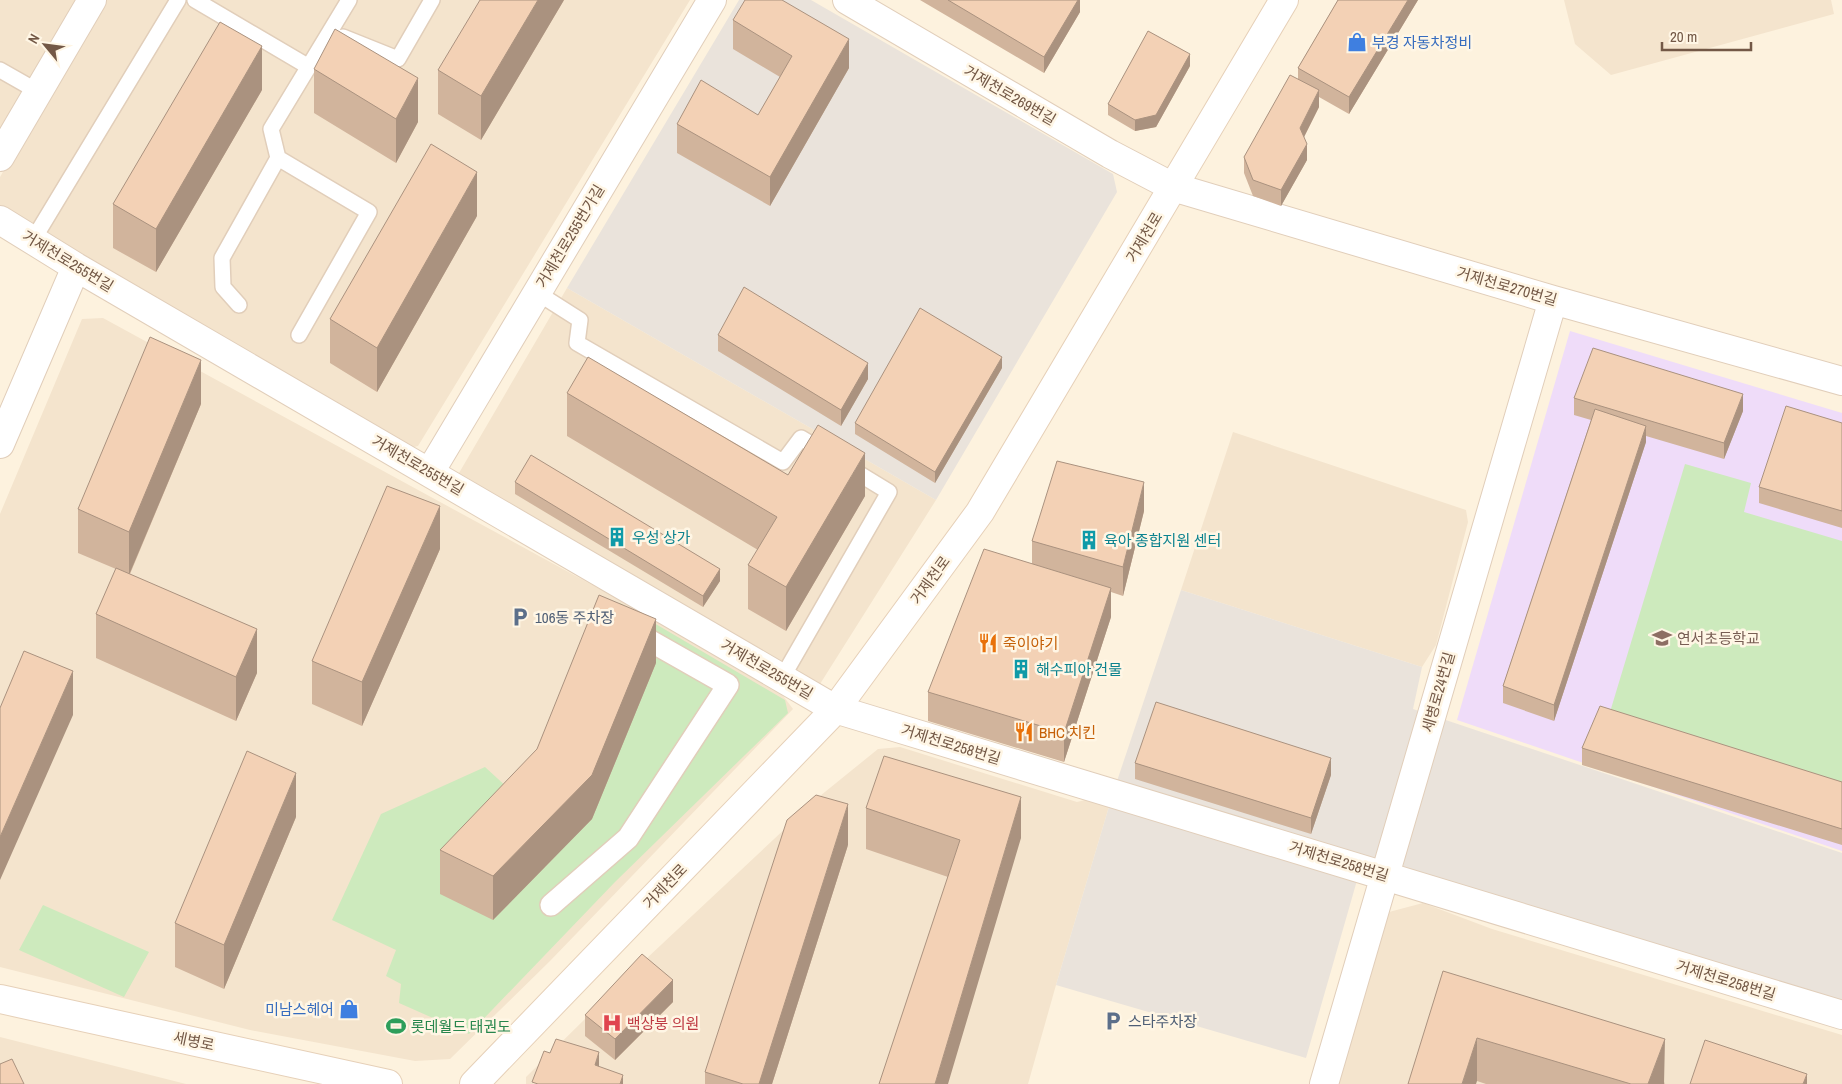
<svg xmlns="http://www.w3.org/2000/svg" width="1842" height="1084" font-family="'Archivo Narrow','Noto Sans KR',sans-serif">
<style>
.residential{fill:#f4e4cd}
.industrial{fill:#eae3db}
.education{fill:#efdcf9}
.green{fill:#cdeabd}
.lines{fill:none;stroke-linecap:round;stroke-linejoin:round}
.service-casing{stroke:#e1ceba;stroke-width:18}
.pedestrian-casing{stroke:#e1ceba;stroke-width:24}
.minor-casing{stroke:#e1ceba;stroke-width:30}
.secondary-casing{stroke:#e6d0b8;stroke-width:30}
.service{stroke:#fff;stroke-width:15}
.pedestrian{stroke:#fff;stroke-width:21}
.minor{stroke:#fff;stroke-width:28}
.secondary{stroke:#fff;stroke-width:28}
.wall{fill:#d1b49c}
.shaded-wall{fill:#aa927f}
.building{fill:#f3d1b5;stroke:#aa927f}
.labels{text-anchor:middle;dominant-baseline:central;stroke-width:5;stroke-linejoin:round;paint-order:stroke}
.shop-label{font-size:15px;fill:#366cbe;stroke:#fff6e5;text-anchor:start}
.street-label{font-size:15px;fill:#735846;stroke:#fff6e5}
.culture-label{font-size:15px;fill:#0d838f;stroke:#fff6e5;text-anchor:start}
.service-label{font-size:15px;fill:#4e5e75;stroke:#fff6e5;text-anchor:start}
.education-label{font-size:15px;fill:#785e54;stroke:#fff6e5;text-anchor:start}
.food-label{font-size:15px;fill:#c56008;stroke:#fff6e5;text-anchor:start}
.health-label{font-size:15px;fill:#be3a42;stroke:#fff6e5;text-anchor:start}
.leisure-label{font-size:15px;fill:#27864d;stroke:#fff6e5;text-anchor:start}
</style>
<rect width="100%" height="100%" fill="#fdf2de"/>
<path class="residential" d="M 0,0 L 83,0 L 0,143 Z
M 104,0 L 690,0 L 418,446 L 406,449 L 0,208 L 0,177 Z
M 1564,0 L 1831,0 L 1834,14 L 1611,75 L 1575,44 Z
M 567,288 L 936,500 L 820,684 L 811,686 L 459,473 Z
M 103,318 L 726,658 L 781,693 L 793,709 L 550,961 L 450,1059 L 415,1061 L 250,1030 L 0,967 L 0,514 L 82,319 Z
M 1233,432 L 1466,510 L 1468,522 L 1436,645 L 1422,667 L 1181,590 Z
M 900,747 L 1077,802 L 1113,793 L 1056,985 L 1028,1084 L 526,1084 L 526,1077 L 646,959 L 820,796 L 878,749 Z
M 1423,903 L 1492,929 L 1842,1035 L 1842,1084 L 1338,1084 L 1389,912 Z
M 0,1037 L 186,1084 L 0,1084 Z"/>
<path class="industrial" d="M 739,0 L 811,0 L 1113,174 L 1117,192 L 936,500 L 567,288 Z
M 1181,590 L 1422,667 L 1413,709 L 1842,853 L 1842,1006 L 1362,863 L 1306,1058 L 1056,985 L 1113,793 Z"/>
<path class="education" d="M 1570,331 L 1842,413 L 1842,851 L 1457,720 Z"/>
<path class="green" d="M 1685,464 L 1751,483 L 1744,512 L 1842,541 L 1842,783 L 1610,712 Z
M 620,603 L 785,700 L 788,713 L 615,882 L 469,1034 L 399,1003 L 401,984 L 386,976 L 396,950 L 332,920 L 381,814 L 485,767 L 509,789 L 537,792 L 607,616 Z
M 43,905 L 149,952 L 124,997 L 19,950 Z"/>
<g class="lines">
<defs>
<path id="service" d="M 195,0 L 309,67
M 343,37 L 398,59 L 432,0
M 0,70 L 37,91
M 278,158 L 369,212 L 299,335
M 33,240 L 178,0
M 536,292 L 580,320 L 577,343 L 783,462 L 801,438 L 824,452
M 239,305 L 223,287 L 222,258 L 278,158 L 271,129 L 349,0
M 782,678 L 889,492 L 848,467"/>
<path id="pedestrian" d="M 551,905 L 628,838 L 728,685 L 631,630"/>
<path id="minor" d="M 847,0 L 1110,154 L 1173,187 L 1553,300 L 1842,381
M 0,157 L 92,0
M 0,220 L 76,267 L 835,709 L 1842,1015
M 0,444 L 76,267
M 430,472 L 712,0
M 1324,1084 L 1553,300"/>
<path id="secondary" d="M 0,999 L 388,1084
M 474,1084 L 834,711 L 980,512 L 1284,0"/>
</defs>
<use href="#service" class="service-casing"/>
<use href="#pedestrian" class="pedestrian-casing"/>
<use href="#minor" class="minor-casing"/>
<use href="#secondary" class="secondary-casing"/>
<use href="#service" class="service"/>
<use href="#pedestrian" class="pedestrian"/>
<use href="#minor" class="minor"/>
<use href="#secondary" class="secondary"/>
</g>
<path class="wall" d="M 564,0 L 481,140 L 438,114 L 438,70 Z
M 920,0 L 1080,0 L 1080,12 L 1044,73 Z
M 1338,0 L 1418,0 L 1349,114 L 1319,97 L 1319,107 L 1304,137 L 1307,160 L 1281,206 L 1253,196 L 1244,173 L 1244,157 L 1298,80 L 1298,68 Z
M 733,20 L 849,68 L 770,206 L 677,153 L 677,124 L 758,115 L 780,77 L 733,49 Z
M 1190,66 L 1156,127 L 1135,131 L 1108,115 L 1108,104 Z
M 314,69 L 418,122 L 396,163 L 314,113 Z
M 262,90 L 156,272 L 113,248 L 113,204 Z
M 477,216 L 377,392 L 330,363 L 330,319 Z
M 718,335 L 868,379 L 841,426 L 718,351 Z
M 1002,368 L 935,483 L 855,434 L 855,423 Z
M 567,393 L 788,475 L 865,496 L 786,631 L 748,609 L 748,565 L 758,550 L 567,436 Z
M 1574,398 L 1743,411 L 1724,459 L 1646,436 L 1646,442 L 1554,721 L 1503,703 L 1503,686 L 1591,420 L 1574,415 Z
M 201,404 L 130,574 L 257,673 L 236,721 L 96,658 L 96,614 L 116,569 L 78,553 L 78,509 Z
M 1842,423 L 1842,528 L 1759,503 L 1759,487 Z
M 515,482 L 720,581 L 703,607 L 515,494 Z
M 1144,511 L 1123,596 L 1111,592 L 1111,617 L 1064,762 L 928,721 L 928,692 L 1032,564 L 1032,541 Z
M 440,549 L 362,726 L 312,704 L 312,661 Z
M 656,663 L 592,819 L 493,920 L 440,894 L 440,850 Z
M 1582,748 L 1842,782 L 1842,845 L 1582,765 Z
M 1135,763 L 1331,775 L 1311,834 L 1135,779 Z
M 866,808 L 1021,838 L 948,877 L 866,849 Z
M 296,817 L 224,989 L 175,967 L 175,923 Z
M 848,845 L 772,1084 L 705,1084 L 705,1072 Z
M 1443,971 L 1665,1083 L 1664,1084 L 1486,1084 L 1477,1081 Z
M 673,1002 L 615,1060 L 585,1036 L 585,1015 Z"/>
<path class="shaded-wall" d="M 538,0 L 564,0 L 481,140 L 481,96 Z
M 1078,0 L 1080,0 L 1080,12 L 1044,73 L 1044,57 Z
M 1408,0 L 1418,0 L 1349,114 L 1349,97 Z
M 849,39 L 849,68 L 770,206 L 770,177 Z
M 262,46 L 262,90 L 156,272 L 156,229 Z
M 1190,54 L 1190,66 L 1156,127 L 1135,131 L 1135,120 Z
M 418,78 L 418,122 L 396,163 L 396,119 Z
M 1319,90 L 1319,107 L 1300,145 L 1300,128 Z
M 1307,144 L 1307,160 L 1281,206 L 1281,190 Z
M 477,172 L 477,216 L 377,392 L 377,348 Z
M 1002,357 L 1002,368 L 935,483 L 935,472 Z
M 201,360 L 201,404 L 129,575 L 129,532 Z
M 868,363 L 868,379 L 841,426 L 841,410 Z
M 1743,394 L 1743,411 L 1724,459 L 1724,443 Z
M 1646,426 L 1646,442 L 1554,721 L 1554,705 Z
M 865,453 L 865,496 L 786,631 L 786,587 Z
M 1144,482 L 1144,511 L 1123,596 L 1123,567 Z
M 440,506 L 440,549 L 362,726 L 362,682 Z
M 720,569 L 720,581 L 703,607 L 703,596 Z
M 1111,588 L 1111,617 L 1064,762 L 1064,733 Z
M 656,619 L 656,663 L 592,819 L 493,920 L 493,876 Z
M 257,629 L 257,673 L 236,721 L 236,677 Z
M 73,671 L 73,715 L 0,880 L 0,837 Z
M 1331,758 L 1331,775 L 1311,834 L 1311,818 Z
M 296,773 L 296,817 L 224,989 L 224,945 Z
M 1021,797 L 1021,838 L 948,1084 L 935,1084 Z
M 848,804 L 848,845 L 772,1084 L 759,1084 Z
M 673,980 L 673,1002 L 615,1060 L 615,1039 Z
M 1477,1038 L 1477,1081 L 1476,1084 L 1462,1084 Z
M 1665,1039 L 1664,1084 L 1648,1084 Z
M 599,1052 L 599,1073 L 595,1065 Z
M 1807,1074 L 1807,1084 L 1803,1084 Z
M 623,1075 L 623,1084 L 620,1084 Z"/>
<path class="building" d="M 480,0 L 538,0 L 481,96 L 438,70 Z
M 745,0 L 782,0 L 849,39 L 770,177 L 677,124 L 701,80 L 758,115 L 792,56 L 733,20 Z
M 948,0 L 1078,0 L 1044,57 Z
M 1338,0 L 1408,0 L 1349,97 L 1298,68 Z
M 220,22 L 262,46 L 156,229 L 113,204 Z
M 335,29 L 418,78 L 396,119 L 314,69 Z
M 1148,31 L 1190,54 L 1156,115 L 1135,120 L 1108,104 Z
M 1290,75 L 1319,90 L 1300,128 L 1307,144 L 1281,190 L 1253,180 L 1244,157 Z
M 431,144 L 477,172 L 377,348 L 330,319 Z
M 744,287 L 868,363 L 841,410 L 718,335 Z
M 920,308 L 1002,357 L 935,472 L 855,423 Z
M 150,337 L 201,360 L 129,532 L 78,509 Z
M 1593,348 L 1743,394 L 1724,443 L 1574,398 Z
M 588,357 L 788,475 L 818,425 L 865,453 L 786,587 L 748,565 L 777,517 L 567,393 Z
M 1786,406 L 1842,423 L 1842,511 L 1759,487 Z
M 1595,409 L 1646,426 L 1554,705 L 1503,686 Z
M 531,455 L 720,569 L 703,596 L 515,482 Z
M 1057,461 L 1144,482 L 1123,567 L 1032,541 Z
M 387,486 L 440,506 L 362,682 L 312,661 Z
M 984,549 L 1111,588 L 1064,733 L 928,692 Z
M 116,568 L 257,629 L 236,677 L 96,614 Z
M 599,595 L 656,619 L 592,775 L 493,876 L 440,850 L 537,749 Z
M 24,651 L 73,671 L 0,837 L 0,708 Z
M 1156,702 L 1331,758 L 1311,818 L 1135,763 Z
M 1600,706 L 1842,782 L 1842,829 L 1582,748 Z
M 247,751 L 296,773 L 224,945 L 175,923 Z
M 884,756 L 1021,797 L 935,1084 L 879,1084 L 960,840 L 866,808 Z
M 816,795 L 848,804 L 759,1084 L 743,1084 L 705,1072 L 787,820 Z
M 642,954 L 673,980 L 615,1039 L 585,1015 Z
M 1443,971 L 1665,1039 L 1648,1084 L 1631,1084 L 1477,1038 L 1462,1084 L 1408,1084 Z
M 556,1039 L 599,1052 L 595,1065 L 623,1075 L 620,1084 L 538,1084 L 532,1082 L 544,1051 L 550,1053 Z
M 1705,1040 L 1807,1074 L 1803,1084 L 1690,1084 Z
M 12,1059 L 24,1084 L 0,1084 L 0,1064 Z"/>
<defs>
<symbol id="shop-bare" viewBox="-9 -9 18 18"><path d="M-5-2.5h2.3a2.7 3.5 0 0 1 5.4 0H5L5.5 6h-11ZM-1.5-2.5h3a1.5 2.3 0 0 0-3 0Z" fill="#3f7fe0" stroke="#fff6e5" stroke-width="2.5" paint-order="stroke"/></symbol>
<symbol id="building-bare" viewBox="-9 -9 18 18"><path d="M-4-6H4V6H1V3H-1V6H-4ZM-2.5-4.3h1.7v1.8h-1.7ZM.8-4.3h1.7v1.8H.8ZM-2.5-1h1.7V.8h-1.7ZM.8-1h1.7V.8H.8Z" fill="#0f9aa8" stroke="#fff6e5" stroke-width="2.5" paint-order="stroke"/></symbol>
<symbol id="parking-bare" viewBox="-9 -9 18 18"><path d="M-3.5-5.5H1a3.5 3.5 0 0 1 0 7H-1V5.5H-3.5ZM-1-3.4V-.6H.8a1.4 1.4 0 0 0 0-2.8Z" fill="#5c6f8a" stroke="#fff6e5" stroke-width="2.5" paint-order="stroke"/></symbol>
<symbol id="school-bare" viewBox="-9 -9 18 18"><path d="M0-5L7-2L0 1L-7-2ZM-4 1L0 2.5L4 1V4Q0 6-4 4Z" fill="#8d6e63" stroke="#fff6e5" stroke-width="2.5" paint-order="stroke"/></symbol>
<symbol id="restaurant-bare" viewBox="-9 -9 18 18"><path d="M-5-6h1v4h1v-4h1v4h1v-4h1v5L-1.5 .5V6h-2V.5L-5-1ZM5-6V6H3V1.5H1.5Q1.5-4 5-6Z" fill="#e8710a" stroke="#fff6e5" stroke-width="2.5" paint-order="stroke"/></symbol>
<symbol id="hospital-bare" viewBox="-9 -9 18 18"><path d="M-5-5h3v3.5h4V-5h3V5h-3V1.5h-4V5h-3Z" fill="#e0444e" stroke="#fff6e5" stroke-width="2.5" paint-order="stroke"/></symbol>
<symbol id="stadium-bare" viewBox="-9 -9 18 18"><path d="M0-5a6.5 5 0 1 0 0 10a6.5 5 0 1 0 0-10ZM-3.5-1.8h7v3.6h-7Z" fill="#2e9e5b" stroke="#fff6e5" stroke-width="2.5" paint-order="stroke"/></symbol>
</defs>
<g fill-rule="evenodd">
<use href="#shop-bare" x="1343" y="28" width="28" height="28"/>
<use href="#building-bare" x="603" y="523" width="28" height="28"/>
<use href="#building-bare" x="1075" y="526" width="28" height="28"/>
<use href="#parking-bare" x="506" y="603" width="28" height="28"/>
<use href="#school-bare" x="1648" y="624" width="28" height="28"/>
<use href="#restaurant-bare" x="974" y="629" width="28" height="28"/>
<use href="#building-bare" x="1007" y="655" width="28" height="28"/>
<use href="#restaurant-bare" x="1010" y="718" width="28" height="28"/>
<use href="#shop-bare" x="335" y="995" width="28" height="28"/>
<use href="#parking-bare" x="1099" y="1007" width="28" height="28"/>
<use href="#hospital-bare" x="598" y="1009" width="28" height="28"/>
<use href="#stadium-bare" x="382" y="1012" width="28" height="28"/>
</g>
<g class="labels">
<g class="shop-label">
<text x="1372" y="42">부경 자동차정비</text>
<text x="334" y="1009" text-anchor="end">미남스헤어</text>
</g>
<g class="street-label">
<text transform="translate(1010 95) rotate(30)">거제천로269번길</text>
<text transform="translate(570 236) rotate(-59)">거제천로255번가길</text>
<text transform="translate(1144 237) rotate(-59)">거제천로</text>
<text transform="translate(68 261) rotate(31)">거제천로255번길</text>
<text transform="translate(1507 286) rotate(16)">거제천로270번길</text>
<text transform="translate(418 465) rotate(30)">거제천로255번길</text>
<text transform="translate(930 580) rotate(-54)">거제천로</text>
<text transform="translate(767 669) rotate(30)">거제천로255번길</text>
<text transform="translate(1438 692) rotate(-74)">세병로24번길</text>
<text transform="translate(951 744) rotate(17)">거제천로258번길</text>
<text transform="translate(1339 861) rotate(17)">거제천로258번길</text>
<text transform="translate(665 886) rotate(-46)">거제천로</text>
<text transform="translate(1726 980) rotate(17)">거제천로258번길</text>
<text transform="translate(194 1041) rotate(12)">세병로</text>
</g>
<g class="culture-label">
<text x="632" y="537">우성 상가</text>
<text x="1104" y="540">육아 종합지원 센터</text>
<text x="1036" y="669">해수피아 건물</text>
</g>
<g class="service-label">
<text x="535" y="617">106동 주차장</text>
<text x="1128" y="1021">스타주차장</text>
</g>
<g class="education-label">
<text x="1677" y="638">연서초등학교</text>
</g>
<g class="food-label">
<text x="1003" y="643">죽이야기</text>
<text x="1039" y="732">BHC 치킨</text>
</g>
<g class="health-label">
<text x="627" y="1023">백상붕 의원</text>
</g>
<g class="leisure-label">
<text x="411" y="1026">롯데월드 태권도</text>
</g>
</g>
<g transform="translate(45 45) rotate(299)" stroke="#fff6e5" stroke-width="4" paint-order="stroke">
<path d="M0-4L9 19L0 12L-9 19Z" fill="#735846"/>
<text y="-8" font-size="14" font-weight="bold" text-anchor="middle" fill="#735846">N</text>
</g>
<path d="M1662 42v8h89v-8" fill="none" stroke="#735846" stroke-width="2.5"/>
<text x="1670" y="42" font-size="15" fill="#735846" stroke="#fff6e5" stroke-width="4" paint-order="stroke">20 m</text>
</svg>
